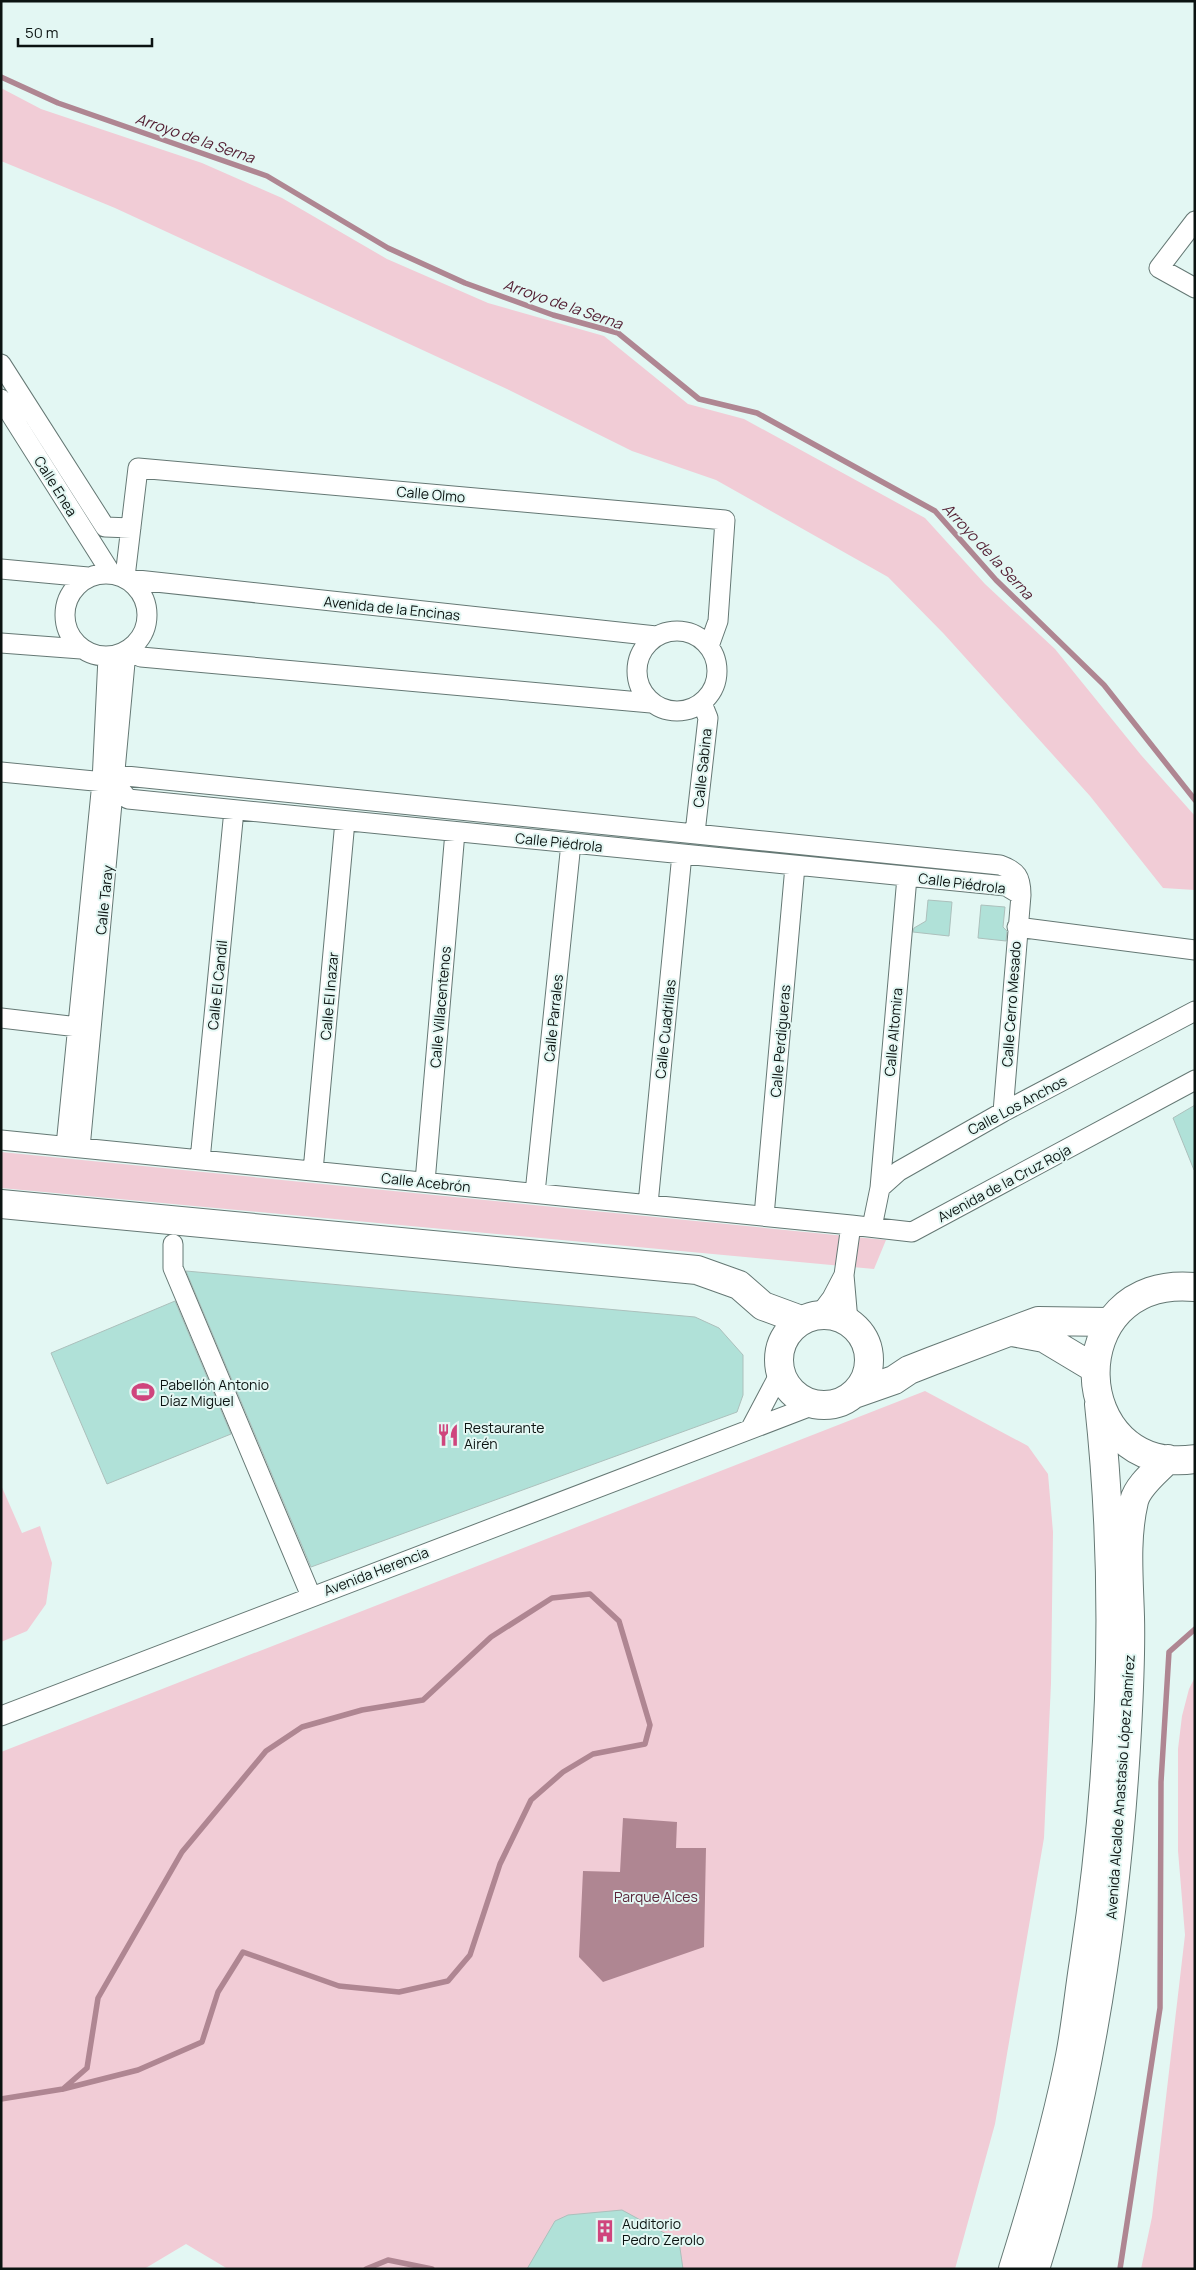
<svg xmlns="http://www.w3.org/2000/svg" width="1196" height="2270" font-family="Manrope,sans-serif">
<style>
.green{fill:#f1ccd6}
.water{fill:#af8692}
.lines{fill:none;stroke-linecap:round;stroke-linejoin:round}
.stream{stroke:#af8692;stroke-width:5.5}
.building{fill:#b0e1d8;stroke:#acc0bc}
.street-casing{stroke:#657874;stroke-width:21}
.secondary-casing{stroke:#657874;stroke-width:30}
.street{stroke:#fff;stroke-width:19}
.secondary{stroke:#fff;stroke-width:28}
.labels{text-anchor:middle;dominant-baseline:central;stroke-width:4;stroke-linejoin:round;paint-order:stroke}
.street-label{font-size:14px;fill:#0b1311;stroke:#e3f7f3}
.poi-label{font-size:14px;fill:#0b1311;stroke:#e3f7f3;text-anchor:start}
.park-label{font-size:14px;fill:#5a2438;stroke:#e3f7f3}
.water-label{font-size:15px;font-style:italic;fill:#521d31;stroke:#e3f7f3}
</style>
<rect width="100%" height="100%" fill="#e3f7f3"/>
<path class="green" d="M 1,88 L 41,109 L 202,163 L 282,198 L 387,259 L 488,303 L 604,336 L 688,404 L 744,419 L 925,518 L 985,584 L 1055,649 L 1141,755 L 1195,816 L 1195,890 L 1163,888 L 1090,796 L 944,634 L 888,577 L 716,480 L 632,451 L 507,389 L 115,208 L 1,161 Z
M 1,1152 L 886,1240 L 874,1269 L 1,1188 Z
M 925,1391 L 1028,1446 L 1048,1474 L 1053,1532 L 1051,1683 L 1044,1838 L 995,2124 L 955,2269 L 228,2269 L 186,2244 L 144,2269 L 1,2269 L 1,1752 Z
M 1,1485 L 22,1533 L 40,1526 L 52,1563 L 46,1604 L 27,1631 L 1,1642 Z
M 1195,1677 L 1195,2269 L 1141,2269 L 1152,2217 L 1185,1935 L 1178,1851 L 1178,1749 L 1182,1716 L 1189,1689 Z"/>
<path class="water" d="M 623,1818 L 677,1822 L 676,1848 L 706,1848 L 704,1947 L 603,1982 L 579,1957 L 583,1871 L 620,1872 Z"/>
<g class="lines">
<path class="stream" d="M 1,77 L 58,103 L 267,176 L 388,248 L 465,283 L 553,315 L 618,333 L 699,399 L 757,413 L 935,511 L 996,580 L 1104,685 L 1195,800
M 1,2099 L 63,2089 L 138,2070 L 202,2042 L 218,1992 L 243,1952 L 339,1986 L 399,1992 L 448,1981 L 470,1955 L 500,1864 L 531,1800 L 563,1772 L 593,1754 L 645,1744 L 650,1725 L 619,1621 L 590,1594 L 552,1598 L 491,1637 L 423,1700 L 362,1710 L 302,1727 L 266,1751 L 182,1852 L 98,1998 L 87,2068 L 63,2089
M 366,2269 L 388,2260 L 432,2269
M 1120,2269 L 1160,2008 L 1161,1782 L 1169,1652 L 1195,1629"/>
</g>
<path class="building" d="M 928,900 L 952,902 L 949,936 L 913,932 L 914,928 L 926,921 Z
M 981,905 L 1005,907 L 1003,927 L 1007,931 L 1006,941 L 978,938 Z
M 1195,1105 L 1195,1170 L 1194,1170 L 1173,1118 Z
M 186,1271 L 695,1317 L 719,1328 L 743,1355 L 743,1395 L 737,1412 L 311,1567 Z
M 175,1301 L 231,1434 L 107,1484 L 51,1353 Z
M 622,2210 L 679,2241 L 683,2269 L 527,2269 L 555,2221 L 568,2215 Z"/>
<g class="lines">
<defs>
<path id="street" d="M 1195,221 L 1159,268 L 1195,288
M 1,364 L 105,527 L 131,528
M 1,399 L 111,573
M 1,569 L 88,577
M65 615a41 41 0 1 1 82 0a41 41 0 1 1-82 0Z
M 125,577 L 138,468 L 725,520 L 718,621 L 709,646
M 128,579 L 656,636
M637 671a40 40 0 1 1 80 0a40 40 0 1 1-80 0Z
M 1,643 L 81,649
M 128,651 L 141,657 L 651,703
M 1,772 L 115,783 L 128,799 L 1006,886 L 1021,895
M 116,775 L 1000,865 C 1017,871 1021,877 1021,895 L 1003,1112
M 695,833 L 708,718 L 702,703
M 1017,927 L 1195,950
M 1,1018 L 78,1027
M 1,1140 L 851,1225
M 66,1146 L 102,782 L 108,657
M 80,1148 L 126,652
M 200,1160 L 234,810
M 313,1171 L 345,821
M 425,1182 L 455,832
M 880,1188 L 907,877
M 535,1193 L 571,843
M 648,1204 L 682,854
M 764,1216 L 795,866
M 872,1227 L 880,1188 L 899,1171 L 1003,1112 L 1195,1011
M 173,1244 L 173,1268 L 311,1596
M 820,1314 L 832,1298 L 844,1275
M 848,1321 L 844,1275 L 851,1225 L 912,1232 L 1195,1080
M 751,1428 L 780,1373
M 1,1716 L 814,1405"/>
<path id="secondary" d="M 1,1204 L 697,1270 L 739,1285 L 763,1306 L 801,1320
M 1195,1287 C 1058,1274 1067,1478 1195,1459
M779 1360a45 45 0 1 1 90 0a45 45 0 1 1-90 0Z
M 1012,1332 L 1044,1338 L 1094,1368
M 854,1394 L 894,1380 L 909,1370 L 932,1361 L 1038,1321 L 1110,1322
M 1013,2269 C 1035,2199 1056,2128 1070,2056 C 1076,2025 1079,1992 1084,1961 C 1112,1776 1119,1589 1099,1404
M 1035,2269 C 1090,2094 1117,1913 1127,1730 C 1129,1693 1131,1655 1130,1617 C 1129,1579 1125,1539 1134,1501 C 1138,1485 1157,1471 1168,1459"/>
</defs>
<use href="#street" class="street-casing"/>
<use href="#secondary" class="secondary-casing"/>
<use href="#street" class="street"/>
<use href="#secondary" class="secondary"/>
</g>
<defs>
<symbol id="stadium-bare" viewBox="-9 -9 18 18"><path d="M0-5a6.5 5 0 1 0 0 10a6.5 5 0 1 0 0-10ZM-3.5-1.8h7v3.6h-7Z" fill="#cf457d" stroke="#e3f7f3" stroke-width="2.5" paint-order="stroke"/></symbol>
<symbol id="restaurant-bare" viewBox="-9 -9 18 18"><path d="M-5-6h1v4h1v-4h1v4h1v-4h1v5L-1.5 .5V6h-2V.5L-5-1ZM5-6V6H3V1.5H1.5Q1.5-4 5-6Z" fill="#cf457d" stroke="#e3f7f3" stroke-width="2.5" paint-order="stroke"/></symbol>
<symbol id="building-bare" viewBox="-9 -9 18 18"><path d="M-4-6H4V6H1V3H-1V6H-4ZM-2.5-4.3h1.7v1.8h-1.7ZM.8-4.3h1.7v1.8H.8ZM-2.5-1h1.7V.8h-1.7ZM.8-1h1.7V.8H.8Z" fill="#cf457d" stroke="#e3f7f3" stroke-width="2.5" paint-order="stroke"/></symbol>
</defs>
<g fill-rule="evenodd">
<use href="#stadium-bare" x="127" y="1376" width="32" height="32"/>
<use href="#restaurant-bare" x="432" y="1419" width="32" height="32"/>
<use href="#building-bare" x="589" y="2215" width="32" height="32"/>
</g>
<g class="labels">
<g class="street-label">
<text transform="translate(56 486) rotate(58)">Calle Enea</text>
<text transform="translate(431 494) rotate(5)">Calle Olmo</text>
<text transform="translate(392 608) rotate(6)">Avenida de la Encinas</text>
<text transform="translate(702 768) rotate(-84)">Calle Sabina</text>
<text transform="translate(559 842) rotate(6)">Calle Piédrola</text>
<text transform="translate(962 883) rotate(7)">Calle Piédrola</text>
<text transform="translate(104 900) rotate(-84)">Calle Taray</text>
<text transform="translate(217 985) rotate(-84)">Calle El Candil</text>
<text transform="translate(329 996) rotate(-85)">Calle El Inazar</text>
<text transform="translate(1011 1004) rotate(-86)">Calle Cerro Mesado</text>
<text transform="translate(440 1007) rotate(-85)">Calle Villacentenos</text>
<text transform="translate(553 1018) rotate(-84)">Calle Parrales</text>
<text transform="translate(665 1029) rotate(-84)">Calle Cuadrillas</text>
<text transform="translate(893 1032) rotate(-85)">Calle Altomira</text>
<text transform="translate(780 1041) rotate(-85)">Calle Perdigueras</text>
<text transform="translate(1017 1105) rotate(-28)">Calle Los Anchos</text>
<text transform="translate(426 1182) rotate(6)">Calle Acebrón</text>
<text transform="translate(1004 1183) rotate(-28)">Avenida de la Cruz Roja</text>
<text transform="translate(376 1571) rotate(-21)">Avenida Herencia</text>
<text transform="translate(1120 1787) rotate(-86)">Avenida Alcalde Anastasio López Ramírez</text>
</g>
<g class="poi-label">
<text x="160" y="1384">Pabellón Antonio<tspan x="160" dy="16">Díaz Miguel</tspan></text>
<text x="464" y="1427">Restaurante<tspan x="464" dy="16">Airén</tspan></text>
<text x="622" y="2223">Auditorio<tspan x="622" dy="16">Pedro Zerolo</tspan></text>
</g>
<g class="park-label">
<text x="656" y="1896">Parque Alces</text>
</g>
<g class="water-label">
<text transform="translate(195 138) rotate(19)">Arroyo de la Serna</text>
<text transform="translate(563 304) rotate(19)">Arroyo de la Serna</text>
<text transform="translate(988 551) rotate(47)">Arroyo de la Serna</text>
</g>
</g>
<rect width="1196" height="2270" fill="none" stroke="#0b1311" stroke-width="5"/>
<path d="M18 38v8h134v-8" fill="none" stroke="#0b1311" stroke-width="2.5"/>
<text x="25" y="38" font-size="15" fill="#0b1311" stroke="#e3f7f3" stroke-width="4" paint-order="stroke">50 m</text>
</svg>
